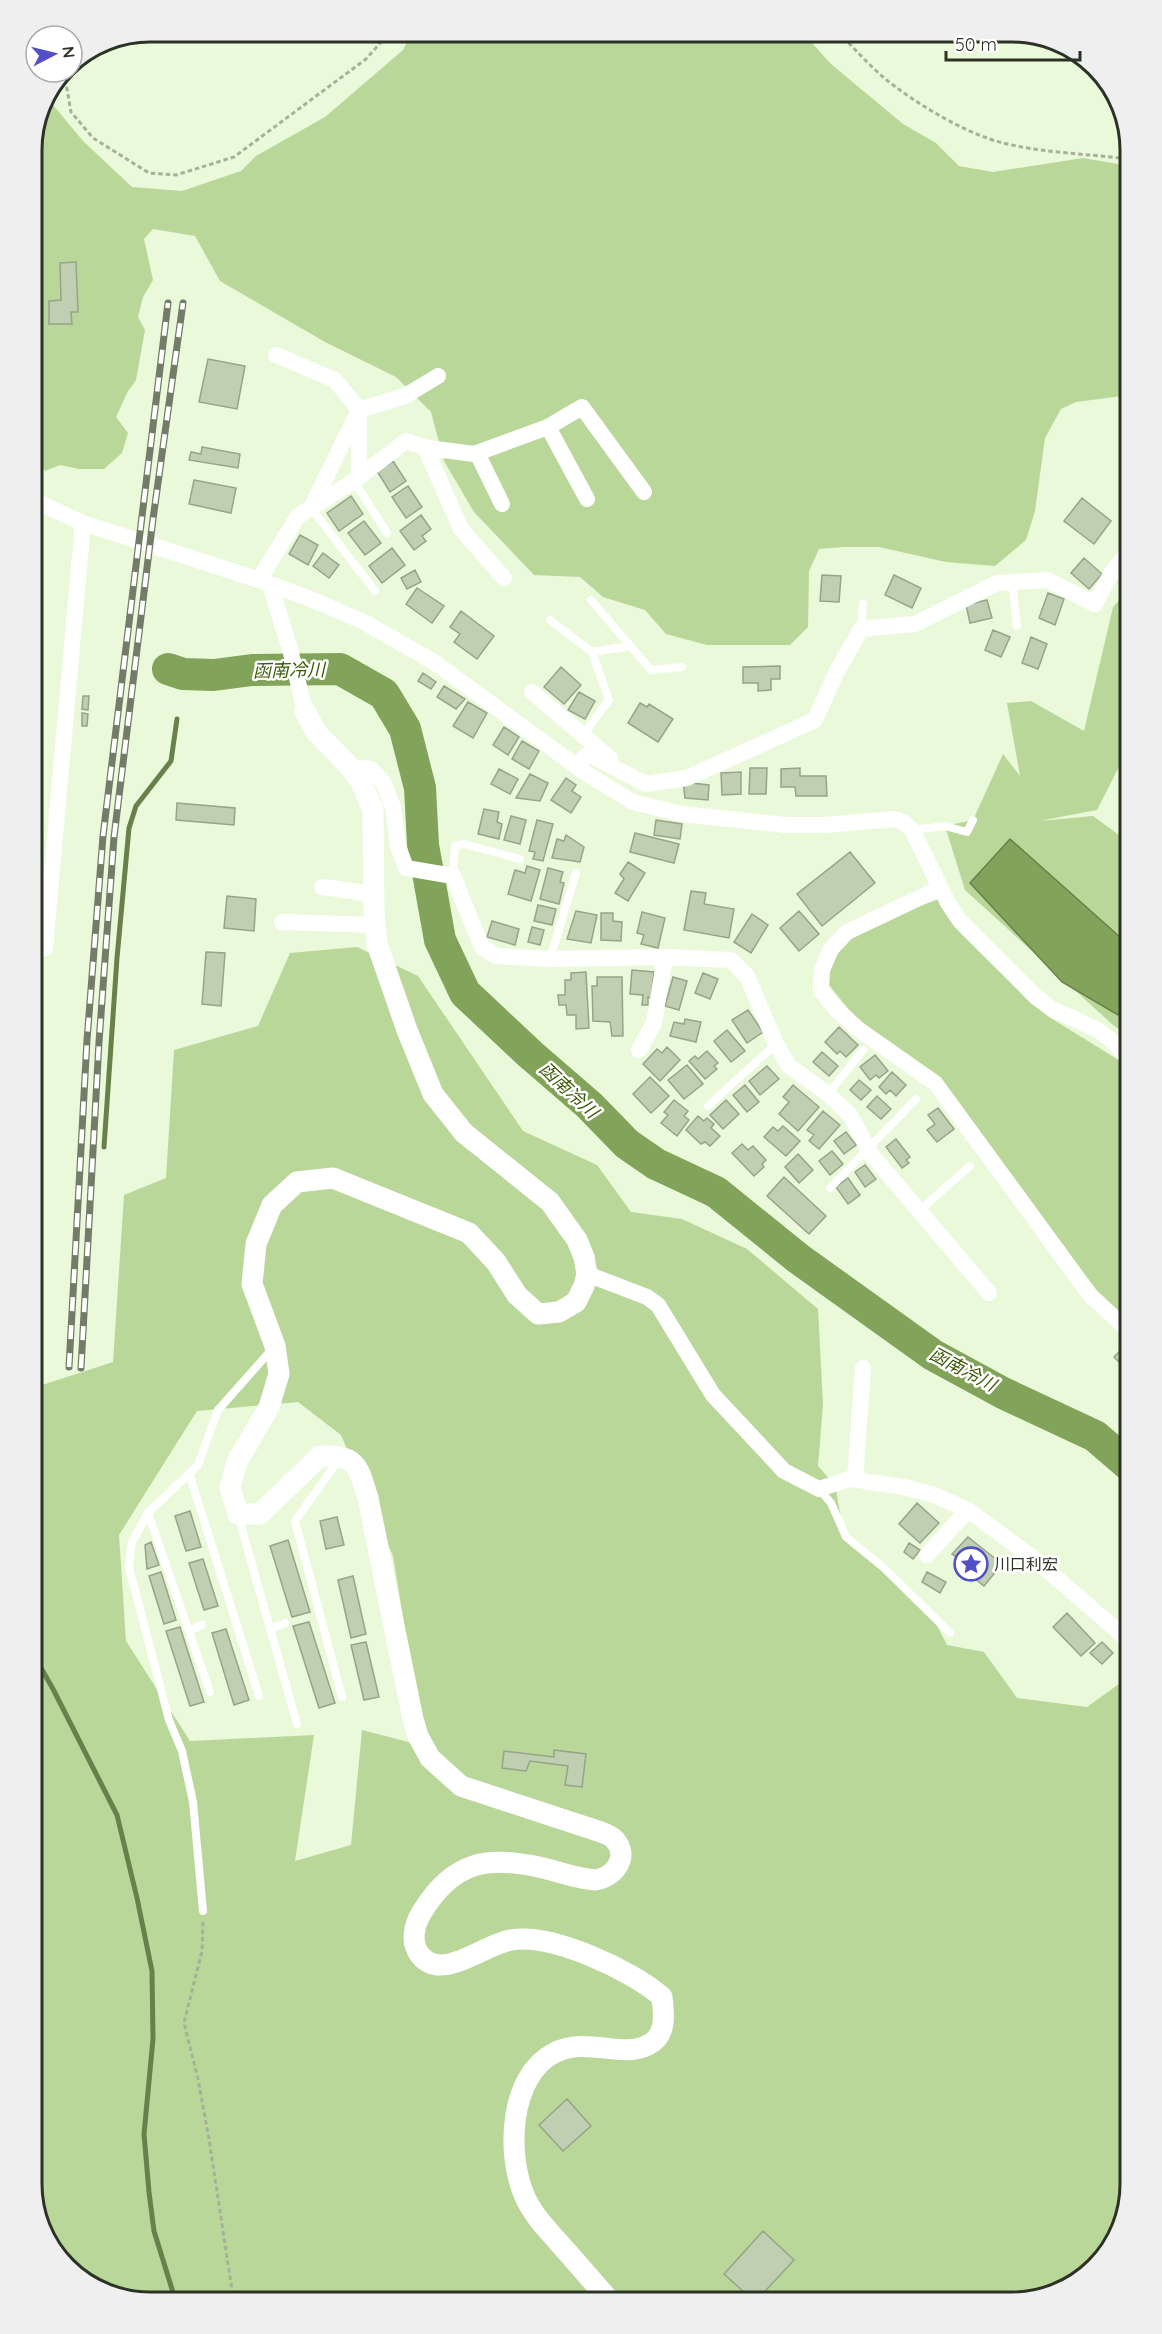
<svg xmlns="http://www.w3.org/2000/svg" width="1162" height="2334" font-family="Quicksand,'Noto Sans JP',sans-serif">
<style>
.green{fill:#b9d798;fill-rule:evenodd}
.water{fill:#81a35a;stroke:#68814a;stroke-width:1.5}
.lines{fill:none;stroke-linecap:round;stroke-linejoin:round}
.stream{stroke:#68814a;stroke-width:5}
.river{stroke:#81a35a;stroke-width:32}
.building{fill:#c0cfb1;stroke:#96a487;stroke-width:1.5}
.path{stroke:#a5b199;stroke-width:3;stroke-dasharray:4.5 3;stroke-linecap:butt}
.service{stroke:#fff;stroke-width:8}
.minor{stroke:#fff;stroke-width:16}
.tertiary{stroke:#fff;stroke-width:21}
.rail-casing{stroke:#737c69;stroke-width:7}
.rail{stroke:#fff;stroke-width:4.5;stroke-dasharray:14;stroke-linecap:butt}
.labels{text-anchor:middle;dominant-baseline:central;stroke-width:5;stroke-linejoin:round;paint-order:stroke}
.poi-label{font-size:16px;fill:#2c3226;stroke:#fff;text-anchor:start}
.water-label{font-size:18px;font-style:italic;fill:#3a5804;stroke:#fff}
.rim{fill:none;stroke:#2c3226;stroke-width:3}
</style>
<rect width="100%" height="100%" fill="#eaf9da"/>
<path class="green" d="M 412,32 L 802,32 L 831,64 L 903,124 L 936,143 L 959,166 L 993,172 L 1083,158 L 1130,166 L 1130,395 L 1076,402 L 1061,409 L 1045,438 L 1035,511 L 1026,540 L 995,566 L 946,562 L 879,547 L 844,547 L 819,549 L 809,571 L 808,627 L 790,645 L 707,645 L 666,634 L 645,610 L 603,597 L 580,577 L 534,575 L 474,512 L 444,461 L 431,412 L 396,377 L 325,342 L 220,281 L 195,236 L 153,229 L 144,239 L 153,280 L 143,297 L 138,317 L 145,330 L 136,380 L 127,393 L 116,417 L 128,433 L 122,453 L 104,469 L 79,469 L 60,465 L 45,471 L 34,457 L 32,437 L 32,142 L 40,106 L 54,106 L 83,141 L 132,187 L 182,191 L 241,171 L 256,156 L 325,117 L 403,50 Z
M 1130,588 L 1130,738 L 1125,755 L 1097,810 L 1039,821 L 1093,816 L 1130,843 L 1130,1037 L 1113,1025 L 965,890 L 945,826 L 973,820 L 1003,754 L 1020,776 L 1007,703 L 1031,701 L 1084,731 L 1113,607 Z
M 945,897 L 1049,1017 L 1130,1067 L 1130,1322 L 1102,1297 L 925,1072 L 854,1016 L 825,980 L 847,932 Z
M 357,947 L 418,976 L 523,1131 L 597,1165 L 631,1212 L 682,1219 L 747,1249 L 818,1309 L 823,1404 L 818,1466 L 835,1485 L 845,1540 L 929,1610 L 947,1645 L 984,1652 L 1017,1698 L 1087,1707 L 1130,1676 L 1130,2185 L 1110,2250 L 1057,2294 L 1012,2302 L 142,2302 L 84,2282 L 40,2229 L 32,2184 L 32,1590 L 39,1386 L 113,1362 L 124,1195 L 166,1178 L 174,1050 L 258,1026 L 290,953 ZM 298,1402 L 341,1435 L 393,1556 L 424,1746 L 362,1730 L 351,1845 L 295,1861 L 314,1735 L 190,1741 L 126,1641 L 119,1535 L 197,1411 Z"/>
<path class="water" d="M 1010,839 L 1130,946 L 1130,996 L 1118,1015 L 1062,982 L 970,883 Z"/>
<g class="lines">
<path class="stream" d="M 181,682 L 183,674
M 104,1147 L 117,958 L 129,828 L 136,806 L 171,761 L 177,719
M 32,1311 L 36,1304
M 32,1652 L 53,1689 L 117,1815 L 137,1898 L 152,1971 L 153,2039 L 144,2134 L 149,2192 L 154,2231 L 176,2302"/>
<path class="river" d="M 168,669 L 183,674 L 214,675 L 252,670 L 340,669 L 384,694 L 405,729 L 420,788 L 423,845 L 440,940 L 465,993 L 530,1054 L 589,1105 L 627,1144 L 656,1164 L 716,1192 L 799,1259 L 933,1355 L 1003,1393 L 1095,1436 L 1130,1466"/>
</g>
<path class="building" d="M 76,262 L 78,312 L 71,312 L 72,324 L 49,324 L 49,301 L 61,300 L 60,263 Z
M 208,359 L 245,366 L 237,409 L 199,402 Z
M 202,447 L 240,454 L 238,468 L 189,460 L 191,452 L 201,454 Z
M 393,461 L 406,481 L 390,492 L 377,471 Z
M 194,480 L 236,488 L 231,513 L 189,504 Z
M 408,486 L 422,507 L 406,518 L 392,497 Z
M 351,496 L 363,514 L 339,531 L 327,513 Z
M 1082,498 L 1111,521 L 1094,544 L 1064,521 Z
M 421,515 L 431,529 L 422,536 L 426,541 L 414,550 L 400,531 Z
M 364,521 L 381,543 L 365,555 L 348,533 Z
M 300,535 L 318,545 L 308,565 L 289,554 Z
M 392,548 L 405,565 L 382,583 L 369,566 Z
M 323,553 L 339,565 L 329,578 L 313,566 Z
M 1084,558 L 1102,574 L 1089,589 L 1071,573 Z
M 415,570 L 421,582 L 407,589 L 401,578 Z
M 822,575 L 841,576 L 839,602 L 820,601 Z
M 894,575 L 921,588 L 912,608 L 885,595 Z
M 417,588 L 444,606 L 432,623 L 406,604 Z
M 1048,593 L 1064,599 L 1055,625 L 1039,618 Z
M 987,600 L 992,618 L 970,623 L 966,605 Z
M 461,611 L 494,636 L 477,659 L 454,642 L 460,634 L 450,627 Z
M 993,630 L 1010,637 L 1001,657 L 985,650 Z
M 1031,637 L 1047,644 L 1038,669 L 1022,663 Z
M 780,666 L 780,679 L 771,679 L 771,690 L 758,691 L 758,683 L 743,683 L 743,667 Z
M 561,667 L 581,685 L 564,704 L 544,687 Z
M 423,673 L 436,682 L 431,689 L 418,681 Z
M 444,686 L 465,699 L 456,709 L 437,697 Z
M 579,692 L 595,701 L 585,719 L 568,710 Z
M 83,696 L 89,696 L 88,710 L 82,709 Z
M 468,702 L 487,713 L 473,738 L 453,726 Z
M 640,703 L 647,707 L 649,704 L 673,719 L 658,742 L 628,723 Z
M 82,713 L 88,714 L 87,726 L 82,726 Z
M 504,727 L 519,737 L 508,755 L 493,745 Z
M 522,741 L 539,751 L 529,769 L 512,759 Z
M 750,768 L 767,768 L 766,794 L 749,794 Z
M 800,768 L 800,776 L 826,776 L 827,796 L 796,796 L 795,787 L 781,787 L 781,769 Z
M 499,769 L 518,779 L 510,794 L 491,784 Z
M 741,772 L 741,794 L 722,795 L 721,773 Z
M 530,774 L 548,783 L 540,801 L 516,798 Z
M 566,778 L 576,785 L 572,791 L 581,797 L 571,813 L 551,800 Z
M 683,782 L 709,785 L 708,800 L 685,798 Z
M 177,803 L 235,808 L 234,825 L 176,820 Z
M 484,809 L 499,812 L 497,822 L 502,824 L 499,839 L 478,834 Z
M 511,816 L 526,820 L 520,844 L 504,840 Z
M 537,820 L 553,824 L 543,861 L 533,859 L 535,852 L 529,851 Z
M 656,820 L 682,824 L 680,839 L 654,835 Z
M 635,833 L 679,844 L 674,863 L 630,852 Z
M 566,835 L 584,847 L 580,862 L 552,858 L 557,839 L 564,841 Z
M 850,852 L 875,883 L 822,926 L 797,894 Z
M 628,862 L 645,873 L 628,901 L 615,893 L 624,879 L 620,874 Z
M 527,866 L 540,870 L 531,901 L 508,894 L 515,870 L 525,873 Z
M 548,868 L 563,872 L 560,882 L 564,883 L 559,904 L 540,899 Z
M 691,891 L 706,893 L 704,904 L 734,909 L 729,938 L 684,930 Z
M 227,896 L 256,899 L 254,931 L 224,928 Z
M 538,905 L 556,909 L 552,925 L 534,921 Z
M 576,911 L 597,915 L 591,943 L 567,939 Z
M 799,911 L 819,934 L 799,951 L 780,928 Z
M 642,912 L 665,918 L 658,948 L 641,944 L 644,935 L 637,933 Z
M 601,913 L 613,913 L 613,921 L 622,922 L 621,941 L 601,940 Z
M 752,914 L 768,925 L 751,953 L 734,942 Z
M 492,921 L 519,929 L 515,945 L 487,937 Z
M 532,927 L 544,930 L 540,945 L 528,942 Z
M 206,952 L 225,953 L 221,1006 L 202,1004 Z
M 632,970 L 654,972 L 651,998 L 648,997 L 648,1005 L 642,1005 L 643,995 L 630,994 Z
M 586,972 L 589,1028 L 576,1029 L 576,1015 L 567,1015 L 566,1005 L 559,1005 L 558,995 L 565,995 L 565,980 L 571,980 L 571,973 Z
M 703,973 L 718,979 L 710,999 L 695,993 Z
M 597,977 L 622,977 L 623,1036 L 612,1036 L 610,1022 L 593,1021 L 592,986 L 597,986 Z
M 673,977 L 687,981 L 679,1010 L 665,1006 Z
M 748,1010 L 763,1032 L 747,1043 L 732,1020 Z
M 685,1019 L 701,1022 L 696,1042 L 670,1036 L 674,1022 L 684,1024 Z
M 839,1027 L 858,1045 L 846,1057 L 840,1051 L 837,1054 L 825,1042 Z
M 727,1030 L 745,1051 L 731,1062 L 714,1041 Z
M 667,1047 L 680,1060 L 660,1081 L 643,1064 L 657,1049 L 662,1053 Z
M 707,1051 L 718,1063 L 714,1066 L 717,1069 L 705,1079 L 689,1061 L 695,1056 L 698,1059 Z
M 822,1052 L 838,1066 L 829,1076 L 813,1062 Z
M 875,1055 L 888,1071 L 879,1078 L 876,1075 L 870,1080 L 860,1067 Z
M 687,1065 L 703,1084 L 684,1099 L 668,1080 Z
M 767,1066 L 779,1079 L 760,1095 L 749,1081 Z
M 892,1072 L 906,1085 L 896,1096 L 890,1090 L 886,1094 L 879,1087 Z
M 650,1077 L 669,1096 L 651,1113 L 633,1094 Z
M 859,1080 L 871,1090 L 861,1100 L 850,1090 Z
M 745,1085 L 759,1102 L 747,1112 L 733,1095 Z
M 793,1085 L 819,1107 L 798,1131 L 779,1114 L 789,1102 L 783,1097 Z
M 877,1096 L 891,1109 L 881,1119 L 867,1107 Z
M 674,1100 L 688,1111 L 684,1116 L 689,1120 L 677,1136 L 661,1123 L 668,1115 L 664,1112 Z
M 726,1100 L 739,1114 L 723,1129 L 710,1115 Z
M 938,1108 L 954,1129 L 937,1142 L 927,1130 L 935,1124 L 928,1115 Z
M 823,1111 L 840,1125 L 819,1149 L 809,1141 L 814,1135 L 807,1130 Z
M 698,1116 L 704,1121 L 707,1118 L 714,1124 L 711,1128 L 720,1136 L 710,1146 L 705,1142 L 701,1144 L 686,1130 Z
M 783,1126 L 800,1141 L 786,1156 L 764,1137 L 773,1127 L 778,1131 Z
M 846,1132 L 856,1145 L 844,1154 L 834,1141 Z
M 896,1139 L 910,1157 L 906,1160 L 909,1163 L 902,1168 L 886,1147 Z
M 742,1144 L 748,1150 L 753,1146 L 766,1160 L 762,1164 L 764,1167 L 754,1176 L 732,1153 Z
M 832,1151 L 843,1164 L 830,1175 L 819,1161 Z
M 798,1154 L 813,1170 L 799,1183 L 785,1167 Z
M 865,1165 L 876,1179 L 865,1187 L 855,1172 Z
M 784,1177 L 826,1216 L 809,1234 L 767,1196 Z
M 848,1178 L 860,1195 L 848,1204 L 836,1187 Z
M 1128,1343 L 1130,1346 L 1130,1373 L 1114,1357 Z
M 917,1503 L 939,1523 L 920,1543 L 899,1524 Z
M 190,1511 L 201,1547 L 186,1551 L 175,1516 Z
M 337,1517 L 344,1545 L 326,1549 L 320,1521 Z
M 968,1537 L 1002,1564 L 984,1586 L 960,1567 L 963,1561 L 952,1554 Z
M 288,1540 L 310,1612 L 292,1617 L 270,1546 Z
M 151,1542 L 159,1565 L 147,1569 L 145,1545 Z
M 909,1543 L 920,1550 L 913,1559 L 904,1552 Z
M 203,1559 L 218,1606 L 204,1610 L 189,1563 Z
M 161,1572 L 176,1620 L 164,1624 L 149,1576 Z
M 927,1572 L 946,1582 L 940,1593 L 922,1582 Z
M 353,1576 L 366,1634 L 351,1638 L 338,1580 Z
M 1067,1613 L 1095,1643 L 1081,1656 L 1053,1627 Z
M 309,1622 L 335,1703 L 319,1708 L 293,1626 Z
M 180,1627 L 204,1702 L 190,1706 L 166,1631 Z
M 226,1629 L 249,1700 L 234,1705 L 212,1633 Z
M 366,1642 L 379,1697 L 364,1700 L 351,1645 Z
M 1102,1642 L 1113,1653 L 1102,1664 L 1090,1653 Z
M 554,1750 L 586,1754 L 582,1787 L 565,1785 L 568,1766 L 530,1761 L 526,1771 L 502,1768 L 504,1751 L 554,1757 Z
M 567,2099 L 591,2126 L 563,2151 L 539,2125 Z
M 763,2231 L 794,2260 L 755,2302 L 724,2274 Z"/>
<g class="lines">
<path class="path" d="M 838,32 C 853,47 867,63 883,77 C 913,102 966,134 1003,143 C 1044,153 1088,154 1130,159
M 64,72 L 71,112 L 93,138 L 149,173 L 176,175 L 234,157 L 366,59 L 390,32
M 203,1922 L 202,1951 L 184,2023 L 198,2079 L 209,2139 L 232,2290 L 237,2302"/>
<path class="service" d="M 354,481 L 387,533
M 311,508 L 375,591
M 1012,582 L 1017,626
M 591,600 L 651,670 L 682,667
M 550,620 L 592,652 L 609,700 L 583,735
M 861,629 L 863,604
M 592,652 L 631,646
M 912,830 L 945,826 L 967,832 L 973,820
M 453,876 L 455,846 L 464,844 L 520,859
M 550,959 L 576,873
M 828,1094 L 863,1050
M 708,1106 L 776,1044
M 830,1188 L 916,1099
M 920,1210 L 970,1166
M 340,1458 L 295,1521 L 342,1697
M 189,1473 L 259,1696
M 819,1489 L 831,1503 L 846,1537 L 884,1568 L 950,1633
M 148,1513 L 210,1692
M 238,1515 L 297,1724
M 270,1629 L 285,1623
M 189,1631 L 202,1625
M 203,1911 L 193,1802 L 182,1751 L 169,1720 L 129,1567 L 132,1542 L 148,1513 L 198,1465 L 218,1410 L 273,1348"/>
<path class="minor" d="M 276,355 L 335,380 L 359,410 L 359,476
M 548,427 L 587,499
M 425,447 L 461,529 L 504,578
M 477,453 L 502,504
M 32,500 L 83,523 L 259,580 L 308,598 L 364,622 L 434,662 L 587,774 L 633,802 L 682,814 L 785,825 L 825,825 L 893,819 L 903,822 L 912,830 L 948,903 L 960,921 L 1036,997 L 1052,1009 L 1098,1030 L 1111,1040 L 1130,1060
M 311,508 L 359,410 L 405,396 L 438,376
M 259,580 L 298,516 L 354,481 L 406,441 L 428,448 L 474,454 L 548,427 L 582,407 L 644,492
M 270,585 L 290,649 L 305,711
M 532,692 L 610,758
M 576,765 L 588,754 L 646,784 L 687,778 L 815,720 L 836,673 L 861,629 L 915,624 L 997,583 L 1047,580 L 1095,604 L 1113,570 L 1130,550
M 350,767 L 371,769 L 383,782 L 393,807 L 398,846 L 406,868 L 453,876 L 482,947 L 496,956 L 550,959 L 665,957 L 731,960 L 747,976 L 776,1044 L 789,1066 L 828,1094 L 850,1115 L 871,1154 L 989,1293
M 322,887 L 374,894
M 940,888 L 847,932 L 831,949 L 822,970 L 821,990 L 835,1008 L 858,1029 L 935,1083 L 1090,1295 L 1130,1332
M 282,922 L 375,925
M 45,948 L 83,523
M 639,1050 L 654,1023 L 665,957
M 587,1274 L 647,1297 L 658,1305 L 713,1395 L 784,1471 L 819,1489 L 849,1479 L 904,1487 L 934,1495 L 968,1510 L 1037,1561 L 1130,1642
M 855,1480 L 863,1368
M 927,1555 L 968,1510"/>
<path class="tertiary" d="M 305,711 L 316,732 L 350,767 L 362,784 L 373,810 L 374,913 L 377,944 L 407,1030 L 433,1094 L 464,1133 L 550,1202 L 577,1240 L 584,1257 L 587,1274 L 584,1286 L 576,1302 L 559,1312 L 538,1314 L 517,1295 L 496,1262 L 469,1233 L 333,1178 L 297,1182 L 272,1205 L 256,1244 L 252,1284 L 275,1346 L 279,1374 L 269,1407 L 237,1462 L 230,1487 L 238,1514 L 260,1514 L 320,1456 C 357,1455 358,1465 368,1498 L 413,1719 L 418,1736 L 430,1758 L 461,1786 L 598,1831 C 604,1833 611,1835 615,1840 C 630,1857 614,1877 596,1880 C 578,1879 560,1872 543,1868 C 488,1855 453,1861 422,1912 C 414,1925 410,1942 420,1955 C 442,1983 484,1944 511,1940 C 552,1933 631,1970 662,1997 C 664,2014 667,2036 648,2045 C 621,2059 587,2036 554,2053 C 509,2076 506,2155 525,2197 C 533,2215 547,2229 560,2244 C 577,2263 594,2283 611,2302"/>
<defs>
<path id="rail" d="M 69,1367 L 87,1040 L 103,836 L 168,303
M 81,1368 L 99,1042 L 114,837 L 153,519 L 183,303"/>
</defs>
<use href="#rail" class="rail-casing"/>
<use href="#rail" class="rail"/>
</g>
<defs>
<symbol id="sight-ring" viewBox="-11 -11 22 22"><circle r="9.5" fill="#fff" stroke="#5350c7" stroke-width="1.5"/><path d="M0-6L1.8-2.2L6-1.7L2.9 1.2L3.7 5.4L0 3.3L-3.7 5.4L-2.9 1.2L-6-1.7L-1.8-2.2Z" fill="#5350c7"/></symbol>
</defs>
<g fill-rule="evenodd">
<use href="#sight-ring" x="952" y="1545" width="38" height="38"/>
</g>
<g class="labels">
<g class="poi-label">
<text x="994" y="1564">川口利宏</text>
</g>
<g class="water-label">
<text transform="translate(289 670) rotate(-1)">函南冷川</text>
<text transform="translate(569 1090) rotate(43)">函南冷川</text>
<text transform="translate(963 1369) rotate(28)">函南冷川</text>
</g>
</g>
<path d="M0 0H1162V2334H0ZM150 42H1012A108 108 0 0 1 1120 150V2184A108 108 0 0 1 1012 2292H150A108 108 0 0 1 42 2184V150A108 108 0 0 1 150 42Z" fill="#eeefee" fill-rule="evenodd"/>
<path class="rim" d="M150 42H1012A108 108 0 0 1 1120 150V2184A108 108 0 0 1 1012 2292H150A108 108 0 0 1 42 2184V150A108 108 0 0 1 150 42Z"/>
<g transform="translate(54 54) rotate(83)"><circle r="28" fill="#ffffff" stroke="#abada8" stroke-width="1.5"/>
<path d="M0-4.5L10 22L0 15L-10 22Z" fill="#5350c7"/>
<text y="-9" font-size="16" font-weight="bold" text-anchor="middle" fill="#2c3226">N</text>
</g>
<path d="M946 51v9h134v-9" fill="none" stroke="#2c3226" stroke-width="3"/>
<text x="955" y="51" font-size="18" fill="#2c3226" stroke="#ffffff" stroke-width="4.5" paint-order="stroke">50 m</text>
</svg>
